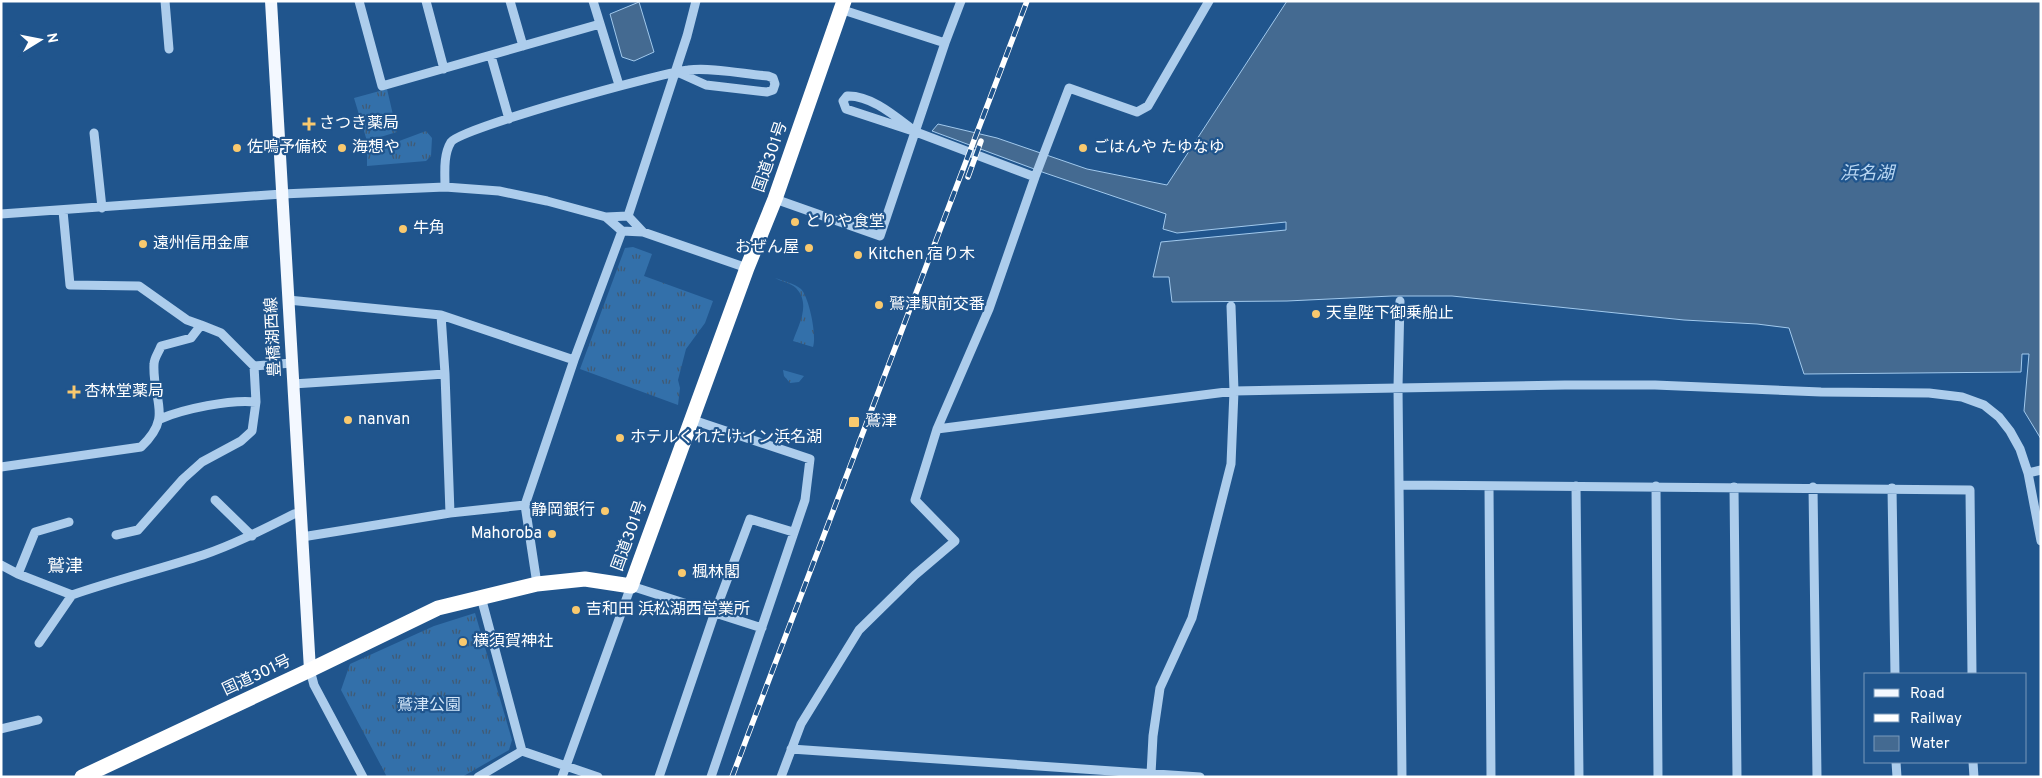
<svg xmlns="http://www.w3.org/2000/svg" width="2042" height="778" font-family="Overpass,'Noto Sans JP',sans-serif">
<style>
.grass{fill:url(#grass-tufts)}
.water{fill:#446a91;stroke:#a1c9ed}
.lines{fill:none;stroke-linecap:round;stroke-linejoin:round}
.minor{stroke:#adcdec;stroke-width:9}
.major{stroke:#f3f8ff;stroke-width:12}
.highway{stroke:#fff;stroke-width:15}
.rail-casing{stroke:#fff;stroke-width:5.5}
.rail{stroke:#20558d;stroke-width:4;stroke-dasharray:11;stroke-linecap:butt}
.poi-dot{fill:#f9c96e;stroke:#20558d;stroke-width:2}
.labels{text-anchor:middle;dominant-baseline:central;stroke-width:4.5;stroke-linejoin:round;paint-order:stroke}
.poi-label{font-size:16px;fill:#fff;stroke:#20558d;text-anchor:start}
.street-label{font-size:16px;fill:#fff;stroke:#20558d}
.park-label{font-size:16px;fill:#d2e6f9;stroke:#20558d}
.water-label{font-size:18px;font-style:italic;fill:#b9d7f3;stroke:#20558d}
.neighbourhood-label{font-size:18px;fill:#fff;stroke:#20558d}
</style>
<defs>
<pattern id="grass-tufts" width="24" height="20" patternUnits="userSpaceOnUse" patternTransform="scale(1.25)"><rect width="24" height="20" fill="#3370aa"/><path d="M3 7l-1-3M5 7V3M7 7l1-3M15 17l-1-3M17 17v-4M19 17l1-3" fill="none" stroke="#425a72"/></pattern>
</defs>
<rect width="100%" height="100%" fill="#20558d"/>
<path class="grass" d="M 387,89 L 397,132 L 367,141 L 354,98 Z
M 426,131 L 432,138 L 431,156 L 426,161 L 367,166 L 367,153 Z
M 633,247 L 652,254 L 644,276 L 713,301 L 705,323 L 686,349 L 678,380 L 680,388 L 678,405 L 580,369 L 625,248 Z
M 775,278 C 783,281 794,283 801,289 C 809,297 817,336 813,347 L 793,341 C 799,324 811,304 796,288 C 791,283 780,281 775,278 Z
M 783,370 L 804,376 L 799,382 L 790,383 L 784,376 Z
M 475,613 L 512,740 L 509,750 L 462,777 L 387,777 L 341,690 L 350,664 L 434,626 Z"/>
<path class="water" d="M 1287,1 L 2041,1 L 2041,439 L 2024,411 L 2029,354 L 2022,354 L 2021,372 L 1804,374 L 1789,328 L 1757,324 L 1684,320 L 1452,296 L 1392,296 L 1287,301 L 1172,302 L 1169,277 L 1153,277 L 1161,242 L 1286,230 L 1286,222 L 1177,233 L 1163,229 L 1166,214 L 1045,173 L 932,131 L 938,124 L 997,138 L 1087,169 L 1167,185 Z
M 639,2 L 654,52 L 634,61 L 622,57 L 610,14 Z"/>
<g class="lines">
<path class="minor" d="M 165,1 L 169,49
M 359,1 L 382,86 L 600,24
M 426,1 L 444,69
M 510,1 L 523,46
M 593,1 L 619,85
M 840,9 L 945,43
M 491,56 L 509,119
M 916,132 C 897,118 872,95 847,96 L 843,101 L 846,109 L 916,132 L 1035,177
M 94,133 L 102,208
M 445,187 C 445,173 443,155 451,142 C 461,128 660,73 688,70 C 711,67 744,74 768,76 L 773,78 L 775,84 L 773,90 L 767,92 L 706,85 L 675,71
M 775,199 L 880,236 L 945,43 L 961,1
M 63,211 L 70,285 L 139,286 L 187,320 L 201,325
M 1,214 L 282,194 L 445,187 L 499,191 L 547,201 L 606,217 L 628,216 L 643,232
M 628,216 L 687,36 L 696,1
M 606,217 L 622,231 L 643,232 L 747,268
M 288,300 L 441,315 L 574,360
M 1400,301 L 1398,387 L 1402,777
M 441,315 L 445,374 L 450,513
M 293,384 L 445,374
M 160,419 C 183,409 231,399 256,402
M 693,420 L 810,459 L 805,500 L 711,777
M 937,429 L 1234,391 L 1565,385 L 1655,385 L 1821,392 L 1929,393 L 1962,397 L 1984,405 L 1999,417 L 2010,431 L 2020,449 L 2028,473 L 2041,541
M 1,467 L 141,447 C 174,416 152,401 154,364 C 154,358 159,352 161,346 L 191,338 L 201,325 L 221,333 L 254,366
M 2028,473 L 2041,470
M 1400,485 L 1970,490 L 1972,674
M 1489,486 L 1491,777
M 1576,486 L 1579,777
M 1656,486 L 1658,777
M 1734,487 L 1737,777
M 1813,487 L 1817,777
M 1892,488 L 1895,674
M 215,500 L 252,536
M 116,535 L 138,530 L 183,479 L 202,462 L 241,441 L 252,431 L 256,402 L 254,366 L 292,363
M 302,537 L 450,513 L 525,505
M 1,565 L 18,574 L 72,595 C 115,580 160,569 203,555 C 235,544 264,529 294,514 L 301,513
M 18,574 L 35,532 L 69,522
M 537,584 L 525,505 L 574,360 L 622,231
M 481,597 L 522,751
M 39,643 L 72,595
M 310,670 L 314,685 L 363,777
M 1,729 L 38,720
M 791,749 L 1200,777
M 1896,762 L 1897,777
M 1973,762 L 1974,777
M 1151,774 L 1153,736 L 1160,688 L 1192,618 L 1231,464 L 1234,391 L 1231,306
M 478,777 L 522,751 L 598,777
M 562,777 L 631,586 L 762,628
M 659,777 L 715,612 L 750,519 L 793,532
M 781,777 L 801,724 L 859,630 L 915,575 L 955,541 L 915,500 L 937,429 L 989,309 L 1035,177 L 1069,88 L 1137,112 L 1148,106 L 1209,1"/>
<path class="major" d="M 271,1 L 310,670"/>
<path class="highway" d="M 82,777 L 310,670 L 438,608 L 537,584 L 585,579 L 631,586 L 747,268 L 775,199 L 844,1"/>
<defs>
<path id="rail" d="M 968,177 L 981,141
M 732,777 L 1027,1"/>
</defs>
<use href="#rail" class="rail-casing"/>
<use href="#rail" class="rail"/>
</g>
<g class="poi-dot">
<path d="M306.5 116.5h5v5h5v5h-5v5h-5v-5h-5v-5h5z"/>
<circle cx="237" cy="148" r="5"/>
<circle cx="342" cy="148" r="5"/>
<circle cx="1083" cy="148" r="5"/>
<circle cx="795" cy="222" r="5"/>
<circle cx="403" cy="229" r="5"/>
<circle cx="143" cy="244" r="5"/>
<circle cx="809" cy="248" r="5"/>
<circle cx="858" cy="255" r="5"/>
<circle cx="879" cy="305" r="5"/>
<circle cx="1316" cy="314" r="5"/>
<path d="M71.5 384.5h5v5h5v5h-5v5h-5v-5h-5v-5h5z"/>
<circle cx="348" cy="420" r="5"/>
<rect x="848" y="416" width="12" height="12" rx="2.5"/>
<circle cx="620" cy="438" r="5"/>
<circle cx="605" cy="511" r="5"/>
<circle cx="552" cy="534" r="5"/>
<circle cx="682" cy="573" r="5"/>
<circle cx="576" cy="610" r="5"/>
<circle cx="463" cy="642" r="5"/>
</g>
<g class="labels">
<g class="poi-label">
<text x="319" y="124">さつき薬局</text>
<text x="247" y="148">佐鳴予備校</text>
<text x="352" y="148">海想や</text>
<text x="1093" y="148">ごはんや たゆなゆ</text>
<text x="805" y="222">とりや食堂</text>
<text x="413" y="229">牛角</text>
<text x="153" y="244">遠州信用金庫</text>
<text x="799" y="248" text-anchor="end">おぜん屋</text>
<text x="868" y="255">Kitchen 宿り木</text>
<text x="889" y="305">鷲津駅前交番</text>
<text x="1326" y="314">天皇陛下御乗船止</text>
<text x="84" y="392">杏林堂薬局</text>
<text x="358" y="420">nanvan</text>
<text x="865" y="422">鷲津</text>
<text x="630" y="438">ホテルくれたけイン浜名湖</text>
<text x="595" y="511" text-anchor="end">静岡銀行</text>
<text x="542" y="534" text-anchor="end">Mahoroba</text>
<text x="692" y="573">楓林閣</text>
<text x="586" y="610">吉和田 浜松湖西営業所</text>
<text x="473" y="642">横須賀神社</text>
</g>
<g class="street-label">
<text transform="translate(771 157) rotate(-71)">国道301号</text>
<text transform="translate(274 337) rotate(-93)">豊橋湖西線</text>
<text transform="translate(630 536) rotate(-70)">国道301号</text>
<text transform="translate(257 676) rotate(-25)">国道301号</text>
</g>
<g class="park-label">
<text x="429" y="706">鷲津公園</text>
</g>
<g class="water-label">
<text x="1867" y="174">浜名湖</text>
</g>
<g class="neighbourhood-label">
<text x="65" y="567">鷲津</text>
</g>
</g>
<rect width="2042" height="778" fill="none" stroke="#ffffff" stroke-width="5"/>
<rect x="1864" y="673" width="162" height="90" fill="#20558d" stroke="#7999bb"/>
<rect x="1874" y="689" width="25" height="8" fill="#f3f8ff" stroke="#7999bb"/>
<text x="1910" y="698" font-size="15" fill="#ffffff">Road</text>
<rect x="1874" y="714" width="25" height="8" fill="#ffffff" stroke="#7999bb"/>
<text x="1910" y="723" font-size="15" fill="#ffffff">Railway</text>
<rect x="1874" y="736" width="25" height="15" fill="#446a91" stroke="#7999bb"/>
<text x="1910" y="748" font-size="15" fill="#ffffff">Water</text>
<g transform="translate(40 40) rotate(80)" stroke="#20558d" stroke-width="4" paint-order="stroke">
<path d="M0-4L9 19L0 12L-9 19Z" fill="#ffffff"/>
<text y="-8" font-size="14" font-weight="bold" text-anchor="middle" fill="#ffffff">N</text>
</g>
</svg>
